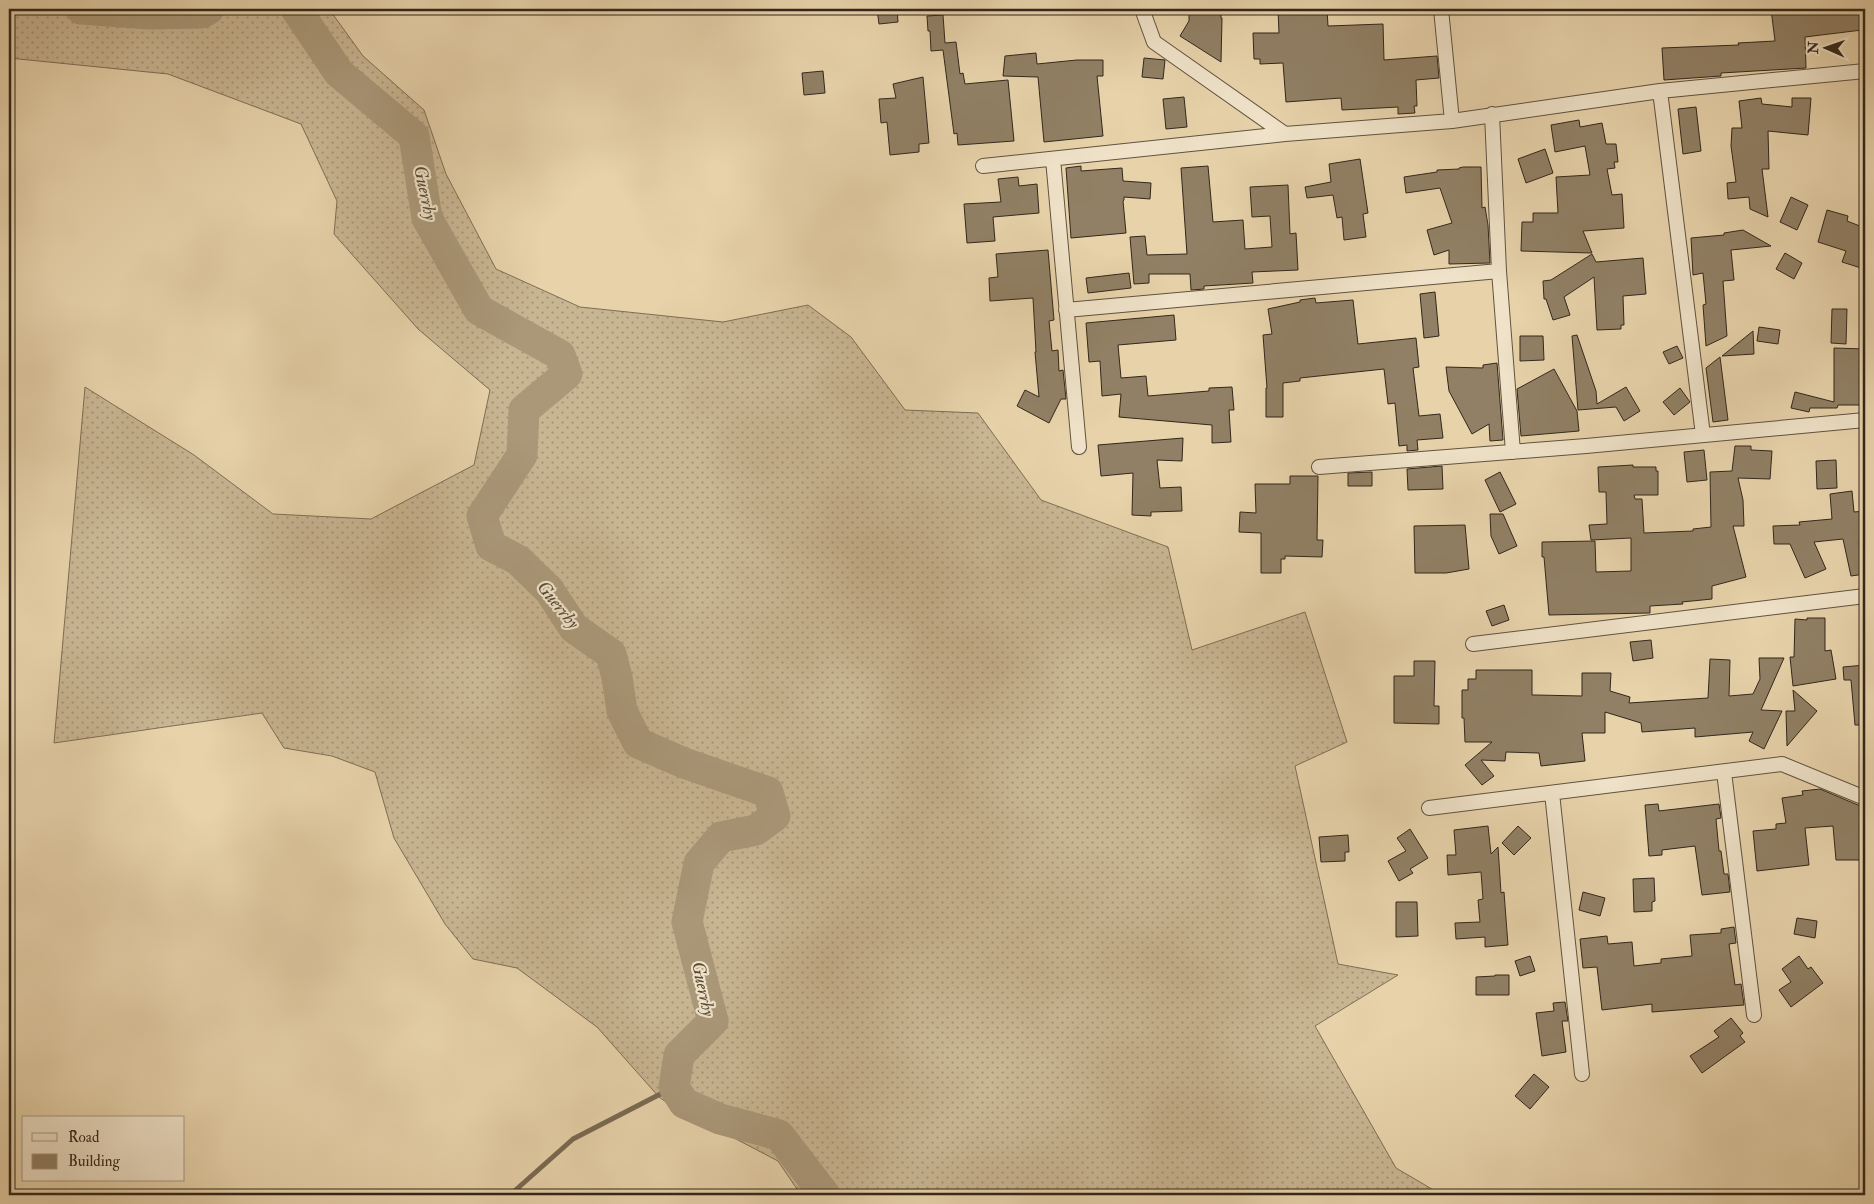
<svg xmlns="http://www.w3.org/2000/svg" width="1874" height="1204" font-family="'IM FELL Double Pica',serif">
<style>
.grass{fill:url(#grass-dots);stroke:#7e6e56}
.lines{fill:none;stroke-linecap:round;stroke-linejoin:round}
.stream{stroke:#7a6b53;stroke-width:5}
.river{stroke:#aa9879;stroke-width:31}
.building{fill:#918065;stroke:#33271b}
.minor-casing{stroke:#60523f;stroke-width:16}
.minor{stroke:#efe2c8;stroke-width:14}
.labels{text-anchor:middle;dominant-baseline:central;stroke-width:4.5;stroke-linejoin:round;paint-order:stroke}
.water-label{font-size:18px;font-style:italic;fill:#574937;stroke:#efe2c8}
</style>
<defs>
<pattern id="grass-dots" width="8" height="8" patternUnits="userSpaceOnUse" patternTransform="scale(1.25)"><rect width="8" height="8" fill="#c8b592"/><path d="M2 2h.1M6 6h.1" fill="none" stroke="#a39376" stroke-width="1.8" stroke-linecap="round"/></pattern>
</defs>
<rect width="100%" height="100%" fill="#e7d2aa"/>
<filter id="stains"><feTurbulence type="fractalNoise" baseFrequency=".004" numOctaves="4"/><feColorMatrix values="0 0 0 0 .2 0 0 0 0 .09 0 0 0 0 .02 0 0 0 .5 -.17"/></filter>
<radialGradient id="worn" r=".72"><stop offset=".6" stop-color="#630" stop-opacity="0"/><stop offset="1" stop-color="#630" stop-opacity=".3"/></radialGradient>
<path class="grass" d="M 9,9 L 329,9 L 363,56 L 424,110 L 446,174 L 496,269 L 580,307 L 723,322 L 808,305 L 851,337 L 905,410 L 978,413 L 1041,500 L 1168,547 L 1192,650 L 1305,612 L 1347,742 L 1295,766 L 1338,964 L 1398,975 L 1315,1026 L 1396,1168 L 1442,1195 L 801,1195 L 778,1161 L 736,1139 L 687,1117 L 659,1097 L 597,1027 L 517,968 L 473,959 L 445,924 L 394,838 L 375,772 L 332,756 L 284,748 L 262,713 L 54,743 L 85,387 L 194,455 L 273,514 L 371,519 L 474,465 L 490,390 L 418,329 L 334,234 L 337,201 L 301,124 L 168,74 L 9,58 Z"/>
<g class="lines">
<path class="stream" d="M 510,1195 L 573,1139 L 674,1087"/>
<path class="river" d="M 81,9 L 150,14 L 202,13 L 209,9
M 296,9 L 339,73 L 414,136 L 427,218 L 479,310 L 560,355 L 567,374 L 524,410 L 522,455 L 482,516 L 491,546 L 518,560 L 549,590 L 574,628 L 611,654 L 617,677 L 622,711 L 638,743 L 684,763 L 768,792 L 775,816 L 756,830 L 721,837 L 699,863 L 687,922 L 713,1021 L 679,1055 L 674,1087 L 684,1103 L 720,1119 L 779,1135 L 825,1195"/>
</g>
<path class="building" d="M 877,9 L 897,9 L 898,22 L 879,24 Z
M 1189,9 L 1221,9 L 1221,18 L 1222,18 L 1221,62 L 1180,36 L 1189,21 Z
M 1278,9 L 1327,9 L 1328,26 L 1383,24 L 1384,60 L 1437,56 L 1439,78 L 1416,80 L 1417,106 L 1414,106 L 1415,113 L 1398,114 L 1398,107 L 1342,110 L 1341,98 L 1286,102 L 1283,63 L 1260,64 L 1260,59 L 1254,59 L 1253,33 L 1279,33 Z
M 1771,9 L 1859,9 L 1862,30 L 1805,37 L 1806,68 L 1721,73 L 1721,76 L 1664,80 L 1662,48 L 1739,45 L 1738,43 L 1775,41 Z
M 943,15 L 945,43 L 956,42 L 960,74 L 963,73 L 965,84 L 1008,80 L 1014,141 L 958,145 L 957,133 L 954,134 L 943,50 L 931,51 L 930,31 L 928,31 L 927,16 Z
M 1036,53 L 1037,64 L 1077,60 L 1103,60 L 1103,76 L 1097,76 L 1103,136 L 1044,142 L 1038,77 L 1003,76 L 1005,56 Z
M 1144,58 L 1165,60 L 1163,79 L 1142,77 Z
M 823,71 L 825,93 L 804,95 L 802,73 Z
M 923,77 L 929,143 L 919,144 L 919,152 L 890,155 L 887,122 L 881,123 L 879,99 L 896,98 L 893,84 Z
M 1184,97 L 1187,127 L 1166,129 L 1163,99 Z
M 1761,98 L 1762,104 L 1792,107 L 1792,98 L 1811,98 L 1808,135 L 1768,131 L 1769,169 L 1762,169 L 1768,217 L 1750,209 L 1749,197 L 1728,199 L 1727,183 L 1736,182 L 1731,146 L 1732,128 L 1742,128 L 1739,101 Z
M 1696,107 L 1701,151 L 1683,154 L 1678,109 Z
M 1579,120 L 1580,127 L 1602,123 L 1606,144 L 1616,144 L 1618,162 L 1614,162 L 1615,168 L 1607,169 L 1612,195 L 1622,194 L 1624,228 L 1583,231 L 1592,253 L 1521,251 L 1522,222 L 1533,222 L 1533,213 L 1558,213 L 1556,177 L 1590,175 L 1585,146 L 1555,152 L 1551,125 Z
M 1545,149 L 1553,173 L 1526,183 L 1518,159 Z
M 1360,159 L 1368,213 L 1363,214 L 1366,237 L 1344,240 L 1342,217 L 1337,218 L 1333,195 L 1307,198 L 1305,187 L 1331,182 L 1329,164 Z
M 1081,166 L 1081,171 L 1122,168 L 1123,181 L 1151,183 L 1150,199 L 1124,197 L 1124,200 L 1123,201 L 1126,233 L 1071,238 L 1066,168 Z
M 1208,166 L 1213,222 L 1243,220 L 1245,249 L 1272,247 L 1270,216 L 1252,217 L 1250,187 L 1288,185 L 1290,234 L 1296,233 L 1298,270 L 1252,272 L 1253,283 L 1204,286 L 1204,289 L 1191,290 L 1190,274 L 1149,274 L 1149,283 L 1134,284 L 1130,237 L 1145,236 L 1147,255 L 1187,254 L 1181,168 Z
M 1463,167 L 1481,167 L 1482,208 L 1485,207 L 1488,225 L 1490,263 L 1449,264 L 1449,250 L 1434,255 L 1427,230 L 1452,223 L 1440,188 L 1406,193 L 1404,177 L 1437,172 L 1437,170 L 1459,169 L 1459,168 Z
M 1018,177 L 1019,186 L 1037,184 L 1039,213 L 993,217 L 995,241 L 967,243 L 964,204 L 1001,202 L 998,179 Z
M 1791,197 L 1808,205 L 1797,230 L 1780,222 Z
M 1827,210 L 1848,216 L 1847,221 L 1865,228 L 1865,257 L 1861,268 L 1842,262 L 1846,251 L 1818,242 Z
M 1743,230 L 1771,246 L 1731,250 L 1734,280 L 1723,281 L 1727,336 L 1706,346 L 1703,305 L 1706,304 L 1703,273 L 1693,275 L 1691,238 L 1724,235 L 1724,233 Z
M 1048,250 L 1054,320 L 1049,321 L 1052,351 L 1058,350 L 1059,371 L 1063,370 L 1066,399 L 1061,399 L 1049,423 L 1017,406 L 1025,390 L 1039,397 L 1035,352 L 1036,352 L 1033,298 L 990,301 L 989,278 L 998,277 L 996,254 Z
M 1785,253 L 1802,263 L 1794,279 L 1776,269 Z
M 1592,254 L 1596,262 L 1643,258 L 1646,294 L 1623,296 L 1624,325 L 1621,325 L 1621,329 L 1597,330 L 1594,277 L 1564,297 L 1570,315 L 1553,320 L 1546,299 L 1544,299 L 1543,281 L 1551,280 Z
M 1129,273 L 1131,288 L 1088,293 L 1086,278 Z
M 1435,292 L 1439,336 L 1424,338 L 1420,294 Z
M 1315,298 L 1316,303 L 1353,300 L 1358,344 L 1416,338 L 1419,367 L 1413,368 L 1419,416 L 1440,414 L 1443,438 L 1417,440 L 1418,450 L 1407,451 L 1407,445 L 1399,446 L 1395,403 L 1388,404 L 1384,369 L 1300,378 L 1300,381 L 1283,383 L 1283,417 L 1266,417 L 1266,388 L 1267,388 L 1263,335 L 1272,334 L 1268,309 L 1300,302 L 1300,300 Z
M 1832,309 L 1847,309 L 1846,344 L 1831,343 Z
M 1174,315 L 1176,340 L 1118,345 L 1121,378 L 1146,376 L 1148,396 L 1209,391 L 1209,388 L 1232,387 L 1234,410 L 1229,410 L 1231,442 L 1212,443 L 1212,425 L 1119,417 L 1121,394 L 1102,396 L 1100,361 L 1089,362 L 1086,323 Z
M 1759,327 L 1780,330 L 1778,344 L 1757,341 Z
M 1753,331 L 1754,354 L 1722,356 Z
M 1577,335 L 1596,391 L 1597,404 L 1626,387 L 1640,411 L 1624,421 L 1616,407 L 1578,410 L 1572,336 Z
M 1520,336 L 1543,336 L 1544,360 L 1520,361 Z
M 1677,346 L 1683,358 L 1669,364 L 1663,352 Z
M 1834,348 L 1865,349 L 1863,405 L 1838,405 L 1837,408 L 1810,408 L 1809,412 L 1791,408 L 1795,392 L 1834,402 Z
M 1720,357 L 1728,420 L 1713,422 L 1706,368 Z
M 1497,363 L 1503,440 L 1490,441 L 1489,424 L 1472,434 L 1449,391 L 1446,367 L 1483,368 L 1483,365 Z
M 1554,369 L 1577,411 L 1579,431 L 1521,436 L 1517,389 Z
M 1680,388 L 1690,402 L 1674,415 L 1663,402 Z
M 1183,438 L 1182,461 L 1157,460 L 1160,488 L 1181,487 L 1182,511 L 1151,512 L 1151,516 L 1132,515 L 1133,473 L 1101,476 L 1098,445 Z
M 1735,446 L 1751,446 L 1751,450 L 1772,451 L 1770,479 L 1738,478 L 1743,500 L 1744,526 L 1733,526 L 1746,577 L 1712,586 L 1712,599 L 1682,602 L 1683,604 L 1650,606 L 1650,613 L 1549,615 L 1544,557 L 1542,557 L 1542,542 L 1595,541 L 1596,572 L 1631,571 L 1631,538 L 1591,540 L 1589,525 L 1607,524 L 1606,492 L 1599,492 L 1598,467 L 1633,465 L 1633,467 L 1656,467 L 1656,471 L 1658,471 L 1658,495 L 1634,495 L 1635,499 L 1642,499 L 1644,533 L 1693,531 L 1693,529 L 1711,527 L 1710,472 L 1732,471 Z
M 1704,450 L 1707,480 L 1687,482 L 1684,452 Z
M 1836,460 L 1837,488 L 1817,489 L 1816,461 Z
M 1442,466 L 1443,489 L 1408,490 L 1407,469 Z
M 1372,472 L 1372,486 L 1348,486 L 1348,473 Z
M 1500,472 L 1516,504 L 1500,512 L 1485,480 Z
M 1290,476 L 1318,476 L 1317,540 L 1323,540 L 1322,557 L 1285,556 L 1285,559 L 1281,559 L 1281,573 L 1261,573 L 1261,533 L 1239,532 L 1240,512 L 1256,513 L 1255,484 L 1290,484 Z
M 1852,491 L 1854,512 L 1865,511 L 1865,542 L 1859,543 L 1865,574 L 1851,576 L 1843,539 L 1814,542 L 1826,569 L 1805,578 L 1790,544 L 1774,544 L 1773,526 L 1800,525 L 1799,522 L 1832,519 L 1830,494 Z
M 1490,514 L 1503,514 L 1517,546 L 1499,554 L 1491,536 Z
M 1465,525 L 1469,569 L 1446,573 L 1415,573 L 1414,526 Z
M 1504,605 L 1509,620 L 1492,626 L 1486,611 Z
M 1807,618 L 1825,618 L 1825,651 L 1831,650 L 1836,679 L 1793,686 L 1790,657 L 1794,657 L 1795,619 L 1807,620 Z
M 1651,640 L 1653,658 L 1633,661 L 1630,642 Z
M 1759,658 L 1784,658 L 1761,710 L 1782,711 L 1764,749 L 1749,741 L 1753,732 L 1695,737 L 1695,728 L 1642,732 L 1641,723 L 1605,712 L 1605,733 L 1582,733 L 1585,761 L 1541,766 L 1539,753 L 1506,752 L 1505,761 L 1481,760 L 1494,776 L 1482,785 L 1465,765 L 1492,742 L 1465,742 L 1464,718 L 1462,718 L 1462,690 L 1468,690 L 1468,679 L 1476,679 L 1476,670 L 1532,670 L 1532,695 L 1536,695 L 1582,696 L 1582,673 L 1611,673 L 1610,691 L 1630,697 L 1629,703 L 1708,698 L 1710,659 L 1730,660 L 1729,696 L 1753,694 L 1760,679 Z
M 1414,661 L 1435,661 L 1434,706 L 1439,706 L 1439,724 L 1394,723 L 1394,676 L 1414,676 Z
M 1865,665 L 1865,725 L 1855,725 L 1851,680 L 1844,680 L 1843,667 Z
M 1793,690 L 1817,711 L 1787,746 L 1786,711 L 1795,711 Z
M 1820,789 L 1865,808 L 1865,860 L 1836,860 L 1833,826 L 1805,828 L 1809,865 L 1757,871 L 1753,831 L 1776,829 L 1776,824 L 1786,823 L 1782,798 L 1803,795 L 1802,791 Z
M 1658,804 L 1659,811 L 1719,804 L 1721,818 L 1716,819 L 1719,851 L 1721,851 L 1724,874 L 1728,874 L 1730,892 L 1702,895 L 1695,846 L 1662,850 L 1662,855 L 1649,856 L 1645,805 Z
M 1488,826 L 1491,854 L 1498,847 L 1501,893 L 1504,892 L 1508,945 L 1485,947 L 1485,937 L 1456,939 L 1455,923 L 1480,922 L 1478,900 L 1483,899 L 1481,872 L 1448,875 L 1447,855 L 1456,855 L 1454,830 Z
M 1518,826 L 1531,838 L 1514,855 L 1502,843 Z
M 1410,829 L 1428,858 L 1410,869 L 1413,873 L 1399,881 L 1388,861 L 1406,851 L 1397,838 Z
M 1348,835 L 1349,852 L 1345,852 L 1345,861 L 1321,862 L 1319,837 Z
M 1654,878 L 1655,901 L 1652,902 L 1652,911 L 1634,912 L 1633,879 Z
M 1583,892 L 1605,898 L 1600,916 L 1579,910 Z
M 1396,902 L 1417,902 L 1418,936 L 1396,937 Z
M 1797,918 L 1817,921 L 1815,938 L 1794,934 Z
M 1734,927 L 1736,943 L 1729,944 L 1735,985 L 1741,984 L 1744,1005 L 1652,1012 L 1652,1004 L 1602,1010 L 1597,967 L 1583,968 L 1580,939 L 1607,936 L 1608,944 L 1632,942 L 1634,966 L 1661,963 L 1661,959 L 1692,956 L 1690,935 L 1721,933 L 1721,929 Z
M 1530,956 L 1535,971 L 1520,976 L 1515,961 Z
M 1799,956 L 1808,969 L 1811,967 L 1823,983 L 1791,1007 L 1779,990 L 1791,982 L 1782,969 Z
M 1495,975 L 1509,975 L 1509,995 L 1476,995 L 1476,977 L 1495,976 Z
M 1565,1002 L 1568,1021 L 1562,1021 L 1566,1052 L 1542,1056 L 1536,1013 L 1554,1011 L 1553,1003 Z
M 1731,1018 L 1743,1033 L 1740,1036 L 1745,1042 L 1702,1073 L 1690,1056 L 1719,1037 L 1714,1031 Z
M 1534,1074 L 1549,1087 L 1530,1109 L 1515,1096 Z"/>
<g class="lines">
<defs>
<path id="minor" d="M 1142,9 L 1154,42 L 1285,134
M 1441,9 L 1452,121
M 1660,91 L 1703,435
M 1492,114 L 1499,271 L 1513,452
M 1053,159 L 1079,447
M 983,166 L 1285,134 L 1452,121 L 1660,91 L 1865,71
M 1066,310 L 1499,271
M 1319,467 L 1586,446 L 1865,420
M 1473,644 L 1865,596
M 1724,772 L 1754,1015
M 1552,793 L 1582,1074
M 1429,808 L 1782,764 L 1865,798"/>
</defs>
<use href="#minor" class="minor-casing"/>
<use href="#minor" class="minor"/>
</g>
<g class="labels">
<g class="water-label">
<text transform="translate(425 193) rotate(78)">Guerrhy</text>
<text transform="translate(558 605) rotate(51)">Guerrhy</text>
<text transform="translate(703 989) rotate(78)">Guerrhy</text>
</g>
</g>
<rect width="1874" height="1204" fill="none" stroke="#e7d2aa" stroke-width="30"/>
<rect x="10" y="10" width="1854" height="1184" fill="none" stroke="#33271b" stroke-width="2.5"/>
<rect x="15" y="15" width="1844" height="1174" fill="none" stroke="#33271b"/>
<rect x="22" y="1116" width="162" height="65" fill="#efe2c8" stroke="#a49783"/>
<rect x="32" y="1133" width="25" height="8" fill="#efe2c8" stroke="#a49783"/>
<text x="68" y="1142" font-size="15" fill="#33271b">Road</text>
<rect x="32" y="1154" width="25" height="15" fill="#918065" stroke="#a49783"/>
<text x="68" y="1166" font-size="15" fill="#33271b">Building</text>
<g transform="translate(1826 48) rotate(272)" stroke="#efe2c8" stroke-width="4" paint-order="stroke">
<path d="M0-4L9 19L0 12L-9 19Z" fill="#33271b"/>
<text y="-8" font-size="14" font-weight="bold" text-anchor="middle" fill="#33271b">N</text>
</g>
<rect width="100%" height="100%" filter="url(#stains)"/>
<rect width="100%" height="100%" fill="url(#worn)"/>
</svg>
